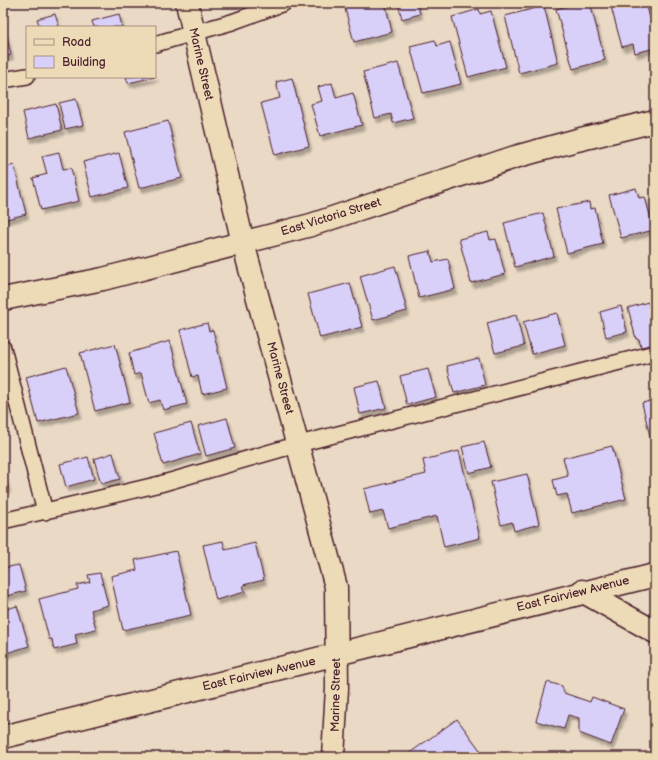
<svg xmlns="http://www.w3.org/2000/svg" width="658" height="760" font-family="'Balsamiq Sans',sans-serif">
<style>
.building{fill:#d9d0f9;stroke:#4a1f2b;filter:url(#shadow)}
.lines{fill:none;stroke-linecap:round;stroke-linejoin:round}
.lane-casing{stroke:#4a1f2b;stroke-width:18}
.street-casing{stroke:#4a1f2b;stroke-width:25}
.lane{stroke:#eddbb8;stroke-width:15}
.street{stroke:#eddbb8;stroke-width:22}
.labels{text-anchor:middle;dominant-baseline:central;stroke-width:3;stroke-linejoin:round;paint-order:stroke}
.street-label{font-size:12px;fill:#4a1f2b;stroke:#eddbb8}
</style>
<defs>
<filter id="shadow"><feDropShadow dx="2.5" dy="4.5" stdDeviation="1" flood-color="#0004"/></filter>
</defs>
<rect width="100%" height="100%" fill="#e9d9c5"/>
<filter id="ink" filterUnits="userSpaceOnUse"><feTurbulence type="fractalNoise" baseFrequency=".025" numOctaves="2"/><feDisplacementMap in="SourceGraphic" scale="8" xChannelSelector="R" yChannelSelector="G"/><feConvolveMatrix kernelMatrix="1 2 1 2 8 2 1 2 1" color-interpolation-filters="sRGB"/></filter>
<g filter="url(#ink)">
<path class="building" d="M 351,3 L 385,3 L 392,32 L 354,42 L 344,5 Z
M 398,3 L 417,3 L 420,14 L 402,19 Z
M 579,3 L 590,3 L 605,60 L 573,69 L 556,9 Z
M 610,3 L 646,3 L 655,37 L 655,48 L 635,53 L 633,44 L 622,47 Z
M 544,6 L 558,63 L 519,73 L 505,16 Z
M 479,9 L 480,14 L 491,11 L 506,67 L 468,77 L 452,17 Z
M 55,14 L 59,27 L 40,27 L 37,19 Z
M 119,14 L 122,27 L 94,27 L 92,21 Z
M 3,31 L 5,31 L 11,55 L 3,57 Z
M 435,40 L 437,46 L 450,42 L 461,84 L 423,93 L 410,46 Z
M 398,63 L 413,118 L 393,123 L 391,114 L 375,118 L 363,72 Z
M 155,76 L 155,77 L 128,83 L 126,77 Z
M 292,78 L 309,146 L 275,155 L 261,103 L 280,98 L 276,82 Z
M 332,83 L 336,98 L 353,93 L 362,125 L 320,136 L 311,104 L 322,101 L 318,87 Z
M 76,99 L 83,125 L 65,129 L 59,103 Z
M 56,104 L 62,130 L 29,138 L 23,112 Z
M 168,121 L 182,178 L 139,188 L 125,132 Z
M 59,152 L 63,169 L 71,168 L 79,201 L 41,210 L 33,178 L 47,174 L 42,156 Z
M 119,153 L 128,188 L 92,197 L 83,162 Z
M 14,165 L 26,214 L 3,220 L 3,168 Z
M 636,188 L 639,198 L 645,197 L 654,230 L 621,238 L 609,195 Z
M 589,202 L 590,209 L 595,208 L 603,244 L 567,253 L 556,209 Z
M 543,213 L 554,256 L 515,267 L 504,223 Z
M 488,232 L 490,240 L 496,239 L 505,274 L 471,283 L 459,239 Z
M 430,251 L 433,262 L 448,259 L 455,289 L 419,298 L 409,256 Z
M 395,266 L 407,311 L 373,320 L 360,276 Z
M 350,283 L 362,327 L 320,338 L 308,294 Z
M 648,302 L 655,330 L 655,344 L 641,347 L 639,339 L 636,339 L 628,308 Z
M 621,306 L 627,332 L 606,337 L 600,312 Z
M 557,313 L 565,345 L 532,354 L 523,322 Z
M 516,315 L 524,346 L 495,353 L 487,323 Z
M 207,323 L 209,331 L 213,330 L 227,388 L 202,394 L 198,376 L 192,377 L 180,330 Z
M 170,341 L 187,404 L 163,410 L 160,400 L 149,403 L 141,373 L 134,375 L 129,353 Z
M 115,344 L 130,402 L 95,411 L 80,353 Z
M 479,358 L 485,385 L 454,393 L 447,366 Z
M 66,366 L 79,413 L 38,423 L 26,377 Z
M 428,369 L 436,397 L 407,405 L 400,376 Z
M 379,381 L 386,408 L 360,414 L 354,387 Z
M 655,400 L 655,457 L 642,403 Z
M 227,418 L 235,448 L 206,456 L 198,426 Z
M 191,423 L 200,454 L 163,465 L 154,433 Z
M 484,442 L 491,467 L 469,473 L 462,447 Z
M 612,446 L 626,499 L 572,513 L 567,494 L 557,496 L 553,480 L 568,476 L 563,458 Z
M 459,451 L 480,538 L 444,547 L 437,516 L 388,528 L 383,511 L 370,514 L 364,489 L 426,474 L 423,460 Z
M 113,453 L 120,479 L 101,484 L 94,459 Z
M 88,457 L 94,479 L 66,487 L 60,464 Z
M 3,472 L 8,488 L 3,490 Z
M 527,474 L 539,524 L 514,531 L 512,522 L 501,525 L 491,482 Z
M 223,541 L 225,550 L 255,543 L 264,580 L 243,585 L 245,592 L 216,600 L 203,545 Z
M 176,551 L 191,615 L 123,630 L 111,576 L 137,570 L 135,560 Z
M 19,565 L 26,591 L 3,597 L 3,568 Z
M 100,573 L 108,605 L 91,610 L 96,629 L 75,634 L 77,644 L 54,650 L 52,639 L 49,639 L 39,599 L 78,589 L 77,585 L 90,582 L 88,575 Z
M 17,606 L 29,646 L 3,654 L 3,610 Z
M 547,682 L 562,686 L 564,693 L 590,702 L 592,697 L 624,709 L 611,745 L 579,733 L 579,718 L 568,715 L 564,729 L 536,721 Z
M 457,719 L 485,757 L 410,757 L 411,752 Z"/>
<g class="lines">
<defs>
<path id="lane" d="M 155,44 L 232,22 L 284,3
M 3,80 L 27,76
M 3,348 L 45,512
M 3,521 L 160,484 L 299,444 L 655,353"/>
<path id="street" d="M 187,3 L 243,243 L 336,587 L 337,688 L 333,757
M 3,299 L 103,279 L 311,225 L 515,157 L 577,140 L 655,121
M 582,591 L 655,632
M 3,737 L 655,575"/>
</defs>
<use href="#lane" class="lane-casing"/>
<use href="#street" class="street-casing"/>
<use href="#lane" class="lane"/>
<use href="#street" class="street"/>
</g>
</g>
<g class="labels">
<g class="street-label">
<text transform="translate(201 64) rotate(77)">Marine Street</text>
<text transform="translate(331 217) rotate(-17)">East Victoria Street</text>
<text transform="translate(280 378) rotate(75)">Marine Street</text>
<text transform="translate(573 594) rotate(-14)">East Fairview Avenue</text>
<text transform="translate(259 674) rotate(-13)">East Fairview Avenue</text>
<text transform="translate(336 695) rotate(-89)">Marine Street</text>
</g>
</g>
<rect width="658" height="760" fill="none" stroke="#eddbb8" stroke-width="16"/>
<rect x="8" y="8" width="642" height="744" fill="none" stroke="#4a1f2b" stroke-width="1.5" filter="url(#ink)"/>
<rect x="26" y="26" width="130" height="52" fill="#eddbb8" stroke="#ac9080"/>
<rect x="34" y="39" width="20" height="6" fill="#eddbb8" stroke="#ac9080"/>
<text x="62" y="46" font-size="12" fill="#4a1f2b">Road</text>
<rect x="34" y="56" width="20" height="12" fill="#d9d0f9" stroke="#ac9080"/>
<text x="62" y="66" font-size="12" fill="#4a1f2b">Building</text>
</svg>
